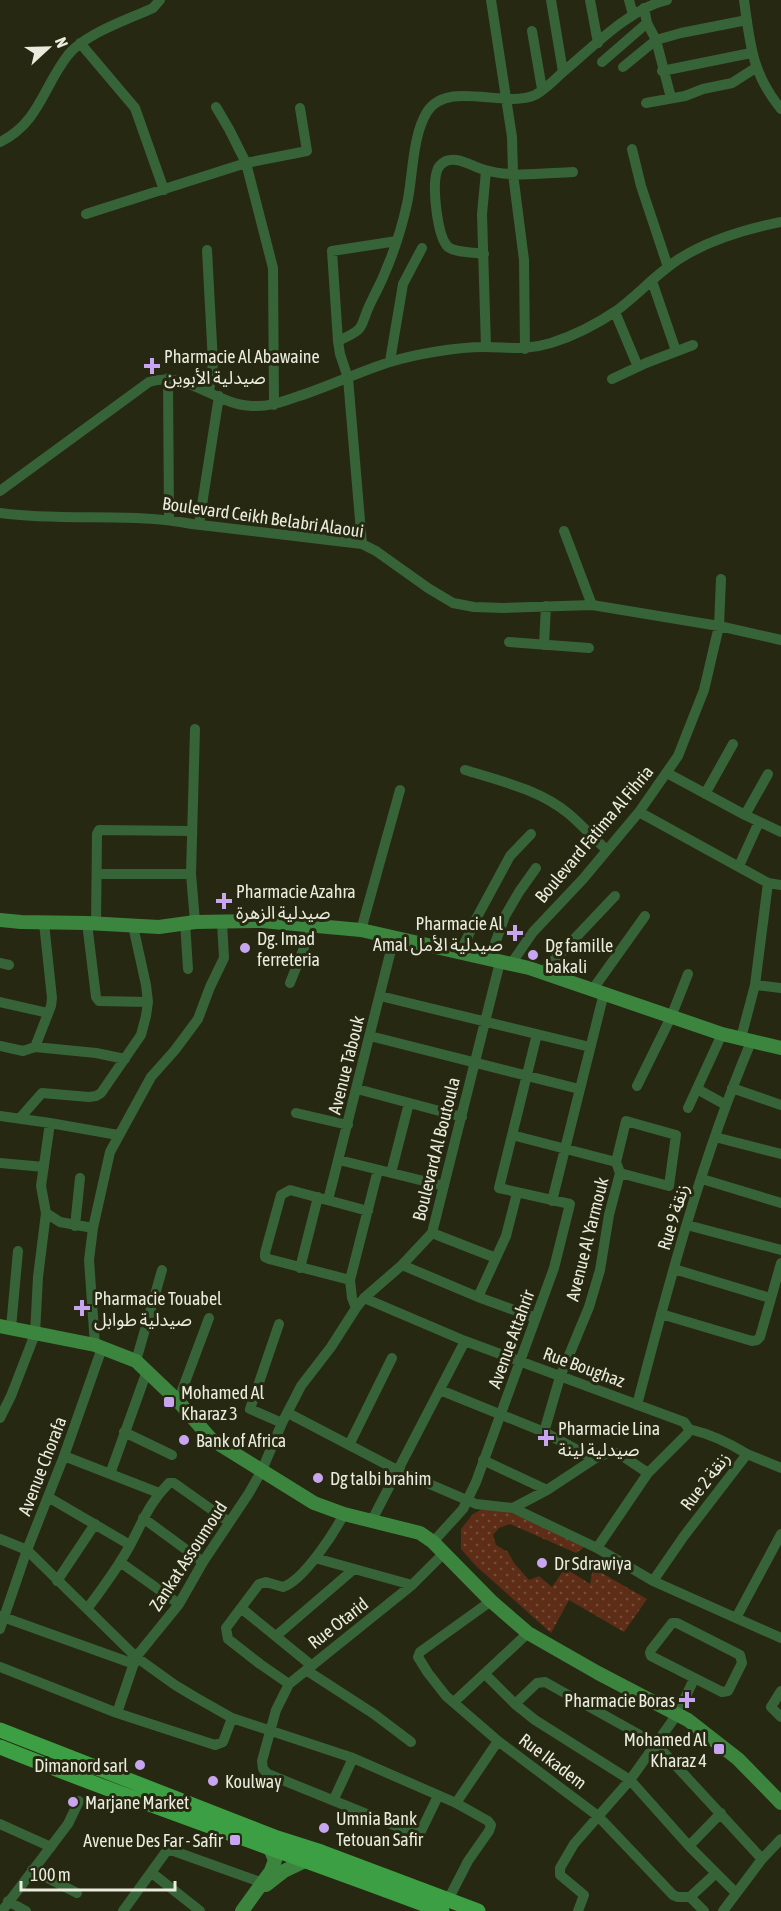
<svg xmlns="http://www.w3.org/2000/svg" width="781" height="1911" font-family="'Asap Condensed','Noto Sans Arabic',sans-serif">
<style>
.grass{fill:url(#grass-dots)}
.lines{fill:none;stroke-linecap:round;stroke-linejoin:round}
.street{stroke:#376338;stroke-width:10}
.secondary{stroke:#3b853f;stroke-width:14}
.primary{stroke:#3c9f43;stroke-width:15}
.poi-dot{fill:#c7a6ef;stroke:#272811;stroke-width:2}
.labels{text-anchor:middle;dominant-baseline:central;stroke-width:6;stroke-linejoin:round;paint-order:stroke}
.poi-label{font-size:18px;fill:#eaecdd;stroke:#272811;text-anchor:start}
.street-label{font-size:18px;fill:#eaecdd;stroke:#272811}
</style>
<defs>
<pattern id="grass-dots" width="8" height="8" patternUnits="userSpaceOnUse" patternTransform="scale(1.5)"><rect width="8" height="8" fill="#5d2d17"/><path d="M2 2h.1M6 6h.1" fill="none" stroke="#744c38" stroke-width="1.8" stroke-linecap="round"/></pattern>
</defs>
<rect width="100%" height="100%" fill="#272811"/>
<path class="grass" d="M 497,1507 L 587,1545 L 576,1553 L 510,1524 L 499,1528 L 493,1535 L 496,1545 L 508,1552 L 514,1563 L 529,1580 L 539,1576 L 552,1587 L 565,1568 L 590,1584 L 593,1568 L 647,1599 L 624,1632 L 569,1600 L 551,1633 L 476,1566 L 461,1549 L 461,1529 L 473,1514 L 482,1509 Z"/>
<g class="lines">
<path class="street" d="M 491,0 L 512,137 L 513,174 L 524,260 L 525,349
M 551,0 L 563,72
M 590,0 L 598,43
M 629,0 L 633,15
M 744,0 C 750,44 752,74 781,109
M 644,8 L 647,23 L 656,40 L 671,98
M 532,31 L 542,89
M 80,43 L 135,108 L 164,190
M 602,62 L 647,23
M 623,67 L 656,40 L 681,33 L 747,20
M 662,71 L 751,53
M 646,103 L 685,96 L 703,89 L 732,83 L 757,67
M 216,107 L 229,129 L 246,163 L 273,268 L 274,405
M 0,142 C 39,123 43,87 68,55 C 86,33 127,20 153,8 L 160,0
M 632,149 L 641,186 L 668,267
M 486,171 L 482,214 L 486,347
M 86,214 L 246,163 L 307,151 L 300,108
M 207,250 L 213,363 L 209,392
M 484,254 C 474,252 456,253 448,247 C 437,236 432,186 437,171 C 438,167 442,163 446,161 C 459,156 473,167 485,170 C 512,178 545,173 573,172
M 652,281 L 676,351
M 615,312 L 638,367
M 338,341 L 332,251 L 397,241
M 390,361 L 403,284 L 422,248
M 168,378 L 169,519
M 612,379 L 646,363 L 693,345
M 0,491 L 149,382 C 188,370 215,405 252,406 C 268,407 282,402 296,397 C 328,387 358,372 390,362 C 415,354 458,347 484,347 C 509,347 525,351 551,343 C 573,336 597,324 616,311 C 638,295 656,274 679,259 C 709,240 746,229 781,222
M 0,513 C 64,522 129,512 192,524 L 362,544 L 376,551 L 428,588 L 453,603 L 474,607 L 504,608 L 592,605 L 719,626 L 781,640
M 199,524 L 219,396
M 564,531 L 592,605
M 362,544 L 348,378 L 340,354 L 338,341 C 369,327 358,328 371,302 C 388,270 399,240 407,204 C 413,177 412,136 427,112 C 448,79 504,109 535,95 C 545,90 555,79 563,72 C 593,47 629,9 667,0
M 509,642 L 589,648
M 544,645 L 546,606
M 195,729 L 191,874 L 195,922
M 465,770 C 501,781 540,790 569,814 C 582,825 594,839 607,850
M 667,773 L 745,815 L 781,832
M 705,794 L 733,744
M 639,812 L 768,883 L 781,885
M 745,815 L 768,774
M 739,866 L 759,822
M 97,874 L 191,874
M 185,922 L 188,969
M 87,923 L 96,997 L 99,1001 L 148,1002
M 96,924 L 97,834 L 99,830 L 191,831
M 361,930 L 400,790
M 460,953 L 476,919 L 510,856 L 531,834
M 489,960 L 505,916 L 519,892 L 536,868
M 0,963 L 9,965
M 511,964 L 533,932 L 583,879 L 639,812 L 678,756 L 704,690 L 719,626 L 721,579
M 542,973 L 615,896
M 290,983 L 313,925
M 755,985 L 781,988
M 593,989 L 645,916
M 380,996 L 590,1047
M 0,1002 L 48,1013
M 370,1036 L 579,1089
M 741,1038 L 755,985 L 768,883
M 0,1046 L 23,1051 L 35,1047 L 96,1053 L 125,1059
M 35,1047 L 51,1006 L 52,998 L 44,923
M 637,1086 L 671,1017 L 688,974
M 732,1088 L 781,1105
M 357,1089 L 462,1117
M 697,1089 L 726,1105
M 688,1108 L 722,1034
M 296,1113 L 348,1125
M 0,1116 L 50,1123 L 118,1135
M 20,1118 L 42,1093 L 89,1097 L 96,1096 L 101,1093 L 141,1035 L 146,1016 L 148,1002 L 146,985 L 133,926
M 50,1123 L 41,1186 L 46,1213 L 60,1222 L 93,1228
M 512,1135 L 616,1162
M 715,1137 L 781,1154
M 339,1160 L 444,1186
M 0,1163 L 44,1167
M 391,1173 L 409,1103
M 702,1179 L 781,1203
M 328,1200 L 394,938
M 552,1201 L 604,993
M 687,1225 L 781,1250
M 75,1226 L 80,1178
M 432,1233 L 496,1258
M 402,1265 L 478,1297 L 536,1318
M 300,1268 L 318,1197
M 674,1269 L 770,1298
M 350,1280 L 269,1259 L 265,1257 L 265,1253 L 281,1195 L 290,1190 L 368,1211
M 478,1297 L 506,1236 L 517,1193
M 364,1298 L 465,1341 L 684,1422 L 689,1429
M 356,1308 L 352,1298 L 350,1280 L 378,1170
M 661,1314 L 752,1341 L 757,1340 L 760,1337 L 781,1263
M 279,1324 L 250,1409 L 282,1423
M 11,1328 L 18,1251
M 95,1345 L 89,1260 L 93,1228 L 110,1152 L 151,1077 L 175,1050 L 198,1019 L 210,987 L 224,958 L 222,922
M 136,1361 L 162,1270
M 440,1390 L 544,1432 L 594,1459
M 178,1401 L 209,1318
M 637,1405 C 669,1282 702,1158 751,1042
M 288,1413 L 397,1470 L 476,1504 L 513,1508 L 597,1548 L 653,1581 L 781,1638
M 0,1418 L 11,1396 L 35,1334 L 38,1277 L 46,1213
M 124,1432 L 172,1455
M 544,1432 L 560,1377 L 589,1307 L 600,1270 L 609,1215 L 620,1173 L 616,1162 L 626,1121 L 676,1135 L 669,1186 L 620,1173
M 349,1445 L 392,1358
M 747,1454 L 781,1468
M 64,1456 L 159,1493
M 483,1460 L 547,1490
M 110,1474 L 147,1371
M 48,1497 L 130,1545
M 513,1508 L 547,1490 L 594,1459 L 608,1453 L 618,1453 L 648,1473
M 143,1518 L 203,1562
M 372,1520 L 465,1341
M 0,1539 L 27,1550 L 136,1657 L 175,1685 L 195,1697 L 232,1718 L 353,1758 L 456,1803 L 488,1821 L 491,1825 L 489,1831 L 468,1861 L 448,1900
M 433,1542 L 463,1509 L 476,1482 L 554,1268 L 570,1204 L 499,1188 L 537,1034
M 597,1548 L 648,1473 L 687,1434 L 689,1429
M 315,1558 L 412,1585
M 120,1562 L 179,1604
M 57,1581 L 95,1524
M 653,1581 L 684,1536 L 747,1454 C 728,1442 710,1434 689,1429
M 491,1601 L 420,1652 L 418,1657 L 428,1673 L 446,1696 L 498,1741 L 598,1816 L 673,1895 L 678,1897 L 690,1897 L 704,1911
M 241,1608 L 311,1665
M 87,1609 C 102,1589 117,1569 129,1547 C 143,1522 148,1504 169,1483 L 174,1483 L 229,1522
M 0,1616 L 134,1664
M 736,1618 L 781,1534
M 672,1623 L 677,1623 L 740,1655 L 742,1663 L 728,1691 L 722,1692 L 651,1656 L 650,1653 L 651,1650 Z
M 0,1629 L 27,1550 L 64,1456 L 102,1348
M 276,1636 L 354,1569
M 0,1667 L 117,1713 L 215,1745 L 223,1742 L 232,1718
M 306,1670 L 374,1714 L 411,1742
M 485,1674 L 515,1704 L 535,1720 L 630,1780 L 689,1846 L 736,1893
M 289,1684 L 260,1664 L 228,1639 L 226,1628 L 259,1584 L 266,1582 L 283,1587 C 304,1580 334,1533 344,1514
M 781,1691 L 771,1707 L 781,1717
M 454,1702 L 528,1633
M 515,1704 L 537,1683 L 545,1682 L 656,1744 L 762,1859
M 117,1713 L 136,1657 L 179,1604 L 203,1562 L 249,1493 L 262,1470 L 282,1423 L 301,1386 L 331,1347 L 356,1308 L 364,1298 L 402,1265 L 432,1233 L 500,962
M 438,1796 L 421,1831 L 416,1834 L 268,1774 L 263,1769 L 262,1761 L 276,1710 L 289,1684 L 412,1585 L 444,1553
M 334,1799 L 353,1758
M 456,1803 L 498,1741
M 0,1824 L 51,1847
M 689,1846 L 721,1813
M 32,1870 L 77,1893
M 152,1873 L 200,1911
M 690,1897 L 715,1874
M 8,1901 L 26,1911
M 2,1911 L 68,1824 L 79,1801
M 123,1911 L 168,1849 L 263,1883
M 578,1911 L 584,1895 L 560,1875 L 560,1868 L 574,1844 L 630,1780 L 678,1713 L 694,1679
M 723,1911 L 762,1859 L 781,1839"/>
<path class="secondary" d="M 0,920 L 21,922 L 87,923 L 159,927 L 195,922 L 262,921 L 361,930 L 529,968 L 722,1034 L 781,1048
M 0,1326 L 95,1345 L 136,1361 L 178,1401 L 211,1439 L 314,1503 L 344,1514 L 420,1533 L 433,1542 L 491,1601 L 528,1633 L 598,1673 L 688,1720 L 738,1759 L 781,1803
M 266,1885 L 284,1871 L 307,1860
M 242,1911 L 271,1871 L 275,1860 L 269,1846"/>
<path class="primary" d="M 0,1730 L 277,1838 L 321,1852 L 478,1911
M 0,1747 C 146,1806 295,1855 442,1911"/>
</g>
<g class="poi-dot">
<path d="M149 357h6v6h6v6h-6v6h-6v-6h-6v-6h6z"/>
<path d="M221 892h6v6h6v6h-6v6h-6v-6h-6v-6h6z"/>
<path d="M512 924h6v6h6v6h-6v6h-6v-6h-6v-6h6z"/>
<circle cx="245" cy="948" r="6"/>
<circle cx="533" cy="955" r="6"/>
<path d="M79 1299h6v6h6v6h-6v6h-6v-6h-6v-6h6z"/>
<rect x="163" y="1396" width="12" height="12" rx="3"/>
<path d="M543 1429h6v6h6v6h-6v6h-6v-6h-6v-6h6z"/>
<circle cx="184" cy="1440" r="6"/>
<circle cx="318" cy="1478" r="6"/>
<circle cx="542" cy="1563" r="6"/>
<path d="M684 1691h6v6h6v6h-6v6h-6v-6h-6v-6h6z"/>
<rect x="713" y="1743" width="12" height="12" rx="3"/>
<circle cx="140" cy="1765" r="6"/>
<circle cx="213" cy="1781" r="6"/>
<circle cx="73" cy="1802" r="6"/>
<circle cx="324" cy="1828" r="6"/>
<rect x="229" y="1834" width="12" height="12" rx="3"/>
</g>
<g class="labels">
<g class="poi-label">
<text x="164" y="356">Pharmacie Al Abawaine<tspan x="164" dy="21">صيدلية الأبوين</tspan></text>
<text x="236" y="891">Pharmacie Azahra<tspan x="236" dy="21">صيدلية الزهرة</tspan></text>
<text x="503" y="923" text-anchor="end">Pharmacie Al<tspan x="503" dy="21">Amal صيدلية الأمل</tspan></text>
<text x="257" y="938">Dg. Imad<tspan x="257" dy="21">ferreteria</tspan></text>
<text x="545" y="945">Dg famille<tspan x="545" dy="21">bakali</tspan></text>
<text x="94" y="1298">Pharmacie Touabel<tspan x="94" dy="21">صيدلية طوابل</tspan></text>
<text x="181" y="1392">Mohamed Al<tspan x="181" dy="21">Kharaz 3</tspan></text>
<text x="558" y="1428">Pharmacie Lina<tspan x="558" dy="21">صيدلية لينة</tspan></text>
<text x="196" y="1440">Bank of Africa</text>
<text x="330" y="1478">Dg talbi brahim</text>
<text x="554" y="1563">Dr Sdrawiya</text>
<text x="675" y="1700" text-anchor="end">Pharmacie Boras</text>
<text x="707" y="1739" text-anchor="end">Mohamed Al<tspan x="707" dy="21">Kharaz 4</tspan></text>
<text x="128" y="1765" text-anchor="end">Dimanord sarl</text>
<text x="225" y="1781">Koulway</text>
<text x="85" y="1802">Marjane Market</text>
<text x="336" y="1818">Umnia Bank<tspan x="336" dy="21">Tetouan Safir</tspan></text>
<text x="223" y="1840" text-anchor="end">Avenue Des Far - Safir</text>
</g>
<g class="street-label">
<text transform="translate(263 517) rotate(8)">Boulevard Ceikh Belabri Alaoui</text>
<text transform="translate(594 834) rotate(-50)">Boulevard Fatima Al Fihria</text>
<text transform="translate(346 1065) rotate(-76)">Avenue Tabouk</text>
<text transform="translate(436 1149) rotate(-76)">Boulevard Al Boutoula</text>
<text transform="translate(673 1217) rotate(-73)">Rue 9 زنقة</text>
<text transform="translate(587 1239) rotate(-76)">Avenue Al Yarmouk</text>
<text transform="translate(511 1339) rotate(-70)">Avenue Attahrir</text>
<text transform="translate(584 1367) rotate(20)">Rue Boughaz</text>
<text transform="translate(42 1466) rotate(-69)">Avenue Chorafa</text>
<text transform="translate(705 1481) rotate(-52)">Rue 2 زنقة</text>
<text transform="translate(188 1556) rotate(-57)">Zankat Assoumoud</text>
<text transform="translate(338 1623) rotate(-38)">Rue Otarid</text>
<text transform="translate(553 1761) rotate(37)">Rue Ikadem</text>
</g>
</g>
<g transform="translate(48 48) rotate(68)" stroke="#272811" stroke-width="4.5" paint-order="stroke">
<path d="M0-4.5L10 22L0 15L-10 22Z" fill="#eaecdd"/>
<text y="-9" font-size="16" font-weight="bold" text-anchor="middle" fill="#eaecdd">N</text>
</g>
<path d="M21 1881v9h154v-9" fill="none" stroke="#eaecdd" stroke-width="3"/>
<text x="30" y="1881" font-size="18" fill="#eaecdd" stroke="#272811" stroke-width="4.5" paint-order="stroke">100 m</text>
</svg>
